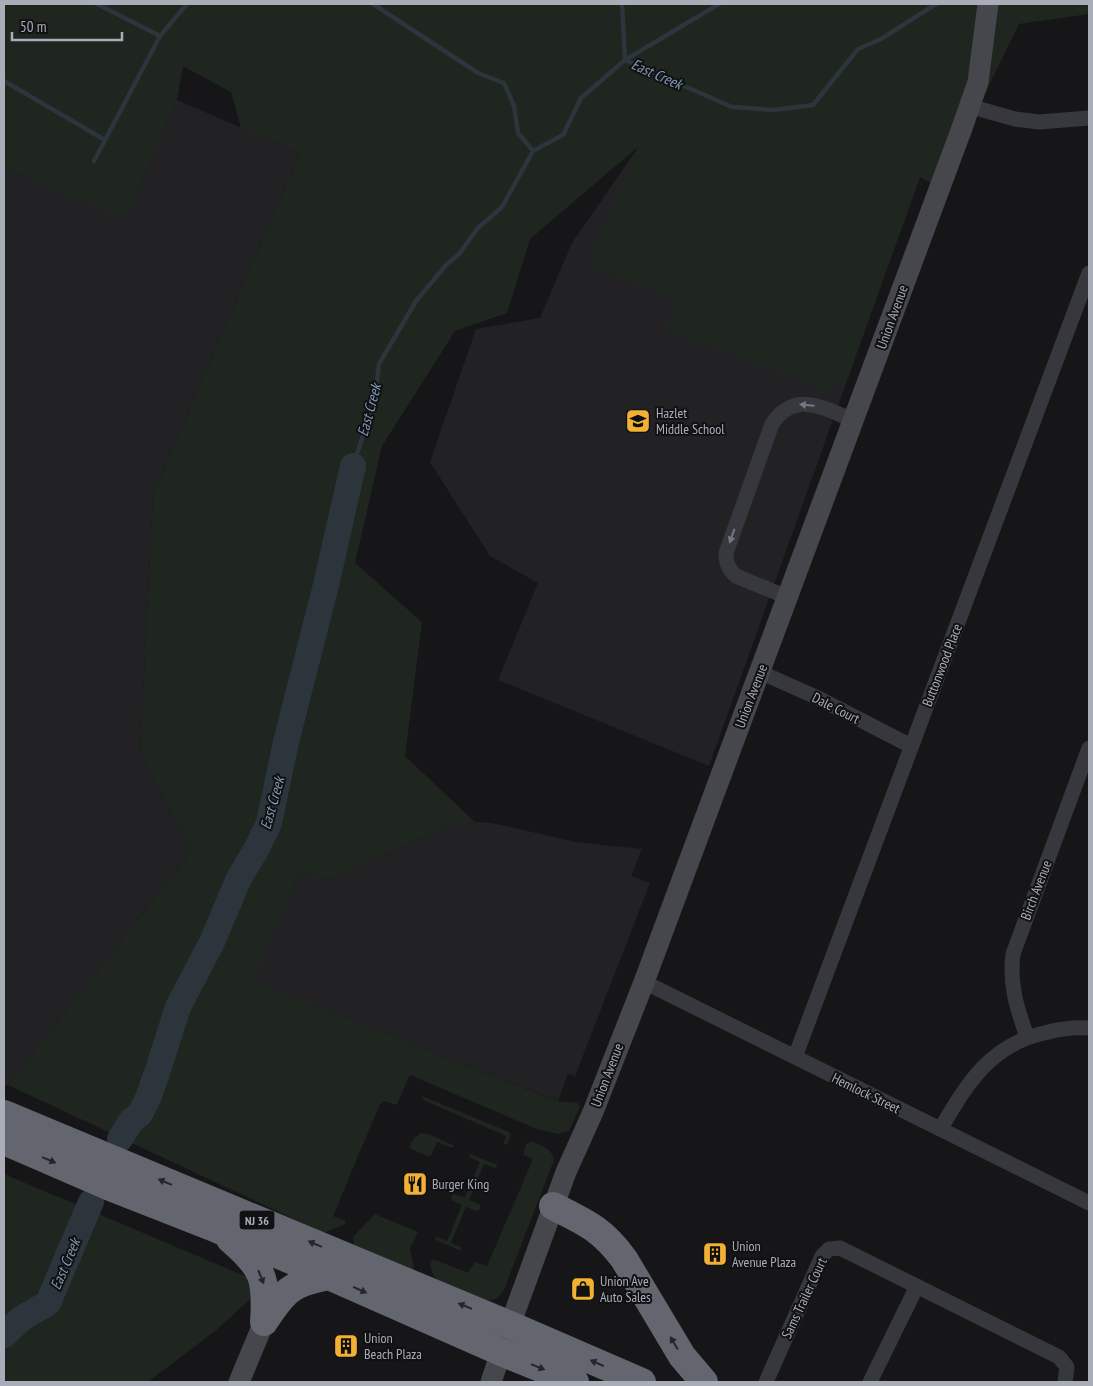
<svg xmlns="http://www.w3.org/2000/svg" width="1093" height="1386" font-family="'PT Sans Narrow',sans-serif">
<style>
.built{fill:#222225}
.green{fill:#1e261f}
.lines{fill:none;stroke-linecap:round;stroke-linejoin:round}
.stream{stroke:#2c353c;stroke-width:4.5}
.river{stroke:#2c353c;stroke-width:26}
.street{stroke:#37383d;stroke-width:15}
.secondary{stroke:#45474d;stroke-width:21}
.highway{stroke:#63666e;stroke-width:28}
.oneway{fill:#757881}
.oneway2{fill:#26262a}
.labels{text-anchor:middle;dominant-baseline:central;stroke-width:4;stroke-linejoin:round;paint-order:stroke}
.shield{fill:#111113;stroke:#7b7e86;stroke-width:1}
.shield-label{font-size:12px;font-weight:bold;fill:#a8adb8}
.street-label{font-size:14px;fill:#a8adb8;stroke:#111113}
.poi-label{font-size:14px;fill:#a8adb8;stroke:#111113;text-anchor:start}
.water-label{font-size:15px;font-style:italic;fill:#7f9bb3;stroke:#111113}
</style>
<rect width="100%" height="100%" fill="#161618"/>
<path class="built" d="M 177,100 L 300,153 L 153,494 L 140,753 L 192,851 L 8,1085 L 4,1085 L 4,167 L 125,219 Z
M 639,146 L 920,177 L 709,766 L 498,680 L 538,583 L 490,556 L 430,462 L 476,329 L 540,318 L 572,243 Z
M 475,822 L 492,823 L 576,842 L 642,849 L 631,876 L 650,883 L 575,1076 L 568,1074 L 558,1101 L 251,981 L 299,874 L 332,879 L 430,834 L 452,825 Z"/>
<path class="green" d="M 4,4 L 1089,4 L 1089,14 L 1019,24 L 939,188 L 920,177 L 847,380 L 828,390 L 665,329 L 675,300 L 588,264 L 638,147 L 530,239 L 507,313 L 455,331 L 382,446 L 355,563 L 422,622 L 405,756 L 475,822 L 452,825 L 430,834 L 332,879 L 299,874 L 252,981 L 557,1101 L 578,1103 L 580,1107 L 569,1131 L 558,1134 L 537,1129 L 410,1075 L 397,1104 L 395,1105 L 385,1101 L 380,1104 L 333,1216 L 346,1221 L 345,1224 L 324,1233 L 8,1085 L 192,851 L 140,753 L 153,494 L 300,153 L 241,128 L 231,92 L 183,66 L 177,100 L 125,220 L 4,167 Z
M 422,1096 L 509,1132 L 511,1135 L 507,1144 L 503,1145 L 506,1136 L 423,1100 Z
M 421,1133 L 428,1134 L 453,1145 L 453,1147 L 452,1148 L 437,1142 L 430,1157 L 409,1148 L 413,1139 Z
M 532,1141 C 542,1146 552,1148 554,1160 L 503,1292 C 499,1297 494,1301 487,1300 C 482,1300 444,1285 440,1282 C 433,1277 427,1266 433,1259 L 468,1273 L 475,1262 L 487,1266 L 533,1159 L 524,1155 L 524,1151 L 526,1144 Z
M 470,1154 L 498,1165 L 495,1168 L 484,1164 L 469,1200 L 480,1205 L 480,1209 L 477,1211 L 466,1207 L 451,1243 L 461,1247 L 462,1250 L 461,1251 L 434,1239 L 437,1237 L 447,1241 L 462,1205 L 452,1200 L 451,1196 L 454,1194 L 465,1198 L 480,1162 L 469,1157 Z
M 4,1174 L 266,1285 L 215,1331 L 148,1382 L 4,1382 Z
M 375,1214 L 418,1232 L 410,1249 L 414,1267 L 413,1270 L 354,1246 L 353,1237 Z"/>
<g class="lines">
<path class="stream" d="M 97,4 L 160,36
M 373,4 L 478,73 L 504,83 L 514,106 L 518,133 L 533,151
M 622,4 L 625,60 L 719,4
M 4,81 L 105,140
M 94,161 L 160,36 L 187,4
M 353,466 L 375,399 L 379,364 L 416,301 L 447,264 L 460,253 L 477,229 L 502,207 L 533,151 L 563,135 L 581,98 L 625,60 L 732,107 L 774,110 L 813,105 L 858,49 L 881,39 L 936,4"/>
<path class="river" d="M 120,1139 L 131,1121 L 140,1114 L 148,1098 L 157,1073 L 178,1007 L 212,942 L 239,878 L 256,850 L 269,823 L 286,742 L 326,585 L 353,466
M 4,1335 L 22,1318 L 48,1303 L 91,1202"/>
<path class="street" d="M 969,106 L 1015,119 L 1039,122 L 1089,118
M 787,597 L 736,576 C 728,569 726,563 726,553 L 772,424 C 795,390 823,408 853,420
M 760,672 L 818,698 L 911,746
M 644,982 L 1089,1203
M 1027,1037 C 1017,1008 1009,985 1013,954 L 1089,748
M 795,1057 L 1089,273
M 941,1128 C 967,1084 990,1045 1044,1033 C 1059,1029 1074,1027 1089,1028
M 766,1382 L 822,1256 L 829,1249 L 840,1248 L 1059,1357 L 1067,1367 L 1065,1382
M 870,1382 L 917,1286"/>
<path class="secondary" d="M 239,1382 L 264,1322
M 491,1382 L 510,1325 L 566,1172 L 593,1112 L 644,982 L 962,128 L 978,82 L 988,4"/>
<path class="highway" d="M 4,1114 L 510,1325 L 642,1382
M 4,1141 L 110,1187 L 217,1229 L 329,1276 L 501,1352 L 575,1382
M 553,1206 C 586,1223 601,1228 624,1259 L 682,1356 L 704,1382
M 230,1239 C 264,1268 267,1279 264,1322
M 264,1322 C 284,1291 291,1283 329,1276"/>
</g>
<defs><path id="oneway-solid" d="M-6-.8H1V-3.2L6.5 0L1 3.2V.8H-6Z" transform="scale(1.25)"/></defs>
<g class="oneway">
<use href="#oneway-solid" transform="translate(807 405) rotate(-175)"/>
<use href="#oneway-solid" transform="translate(732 536) rotate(110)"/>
</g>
<g class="oneway2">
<use href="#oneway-solid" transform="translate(49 1160) rotate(23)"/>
<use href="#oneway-solid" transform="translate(165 1182) rotate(-157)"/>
<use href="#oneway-solid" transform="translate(315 1244) rotate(-157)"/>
<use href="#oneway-solid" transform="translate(261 1277) rotate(68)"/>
<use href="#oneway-solid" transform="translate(360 1290) rotate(24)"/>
<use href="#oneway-solid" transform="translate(465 1306) rotate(-158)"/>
<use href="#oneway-solid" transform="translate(674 1343) rotate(-121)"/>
<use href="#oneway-solid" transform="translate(597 1363) rotate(-156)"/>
<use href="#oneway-solid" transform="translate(538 1367) rotate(22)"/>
</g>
<defs>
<symbol id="school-square" viewBox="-11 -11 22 22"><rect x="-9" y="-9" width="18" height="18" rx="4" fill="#f2b134" stroke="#111113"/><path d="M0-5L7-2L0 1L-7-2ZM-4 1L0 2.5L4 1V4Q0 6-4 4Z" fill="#111"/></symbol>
<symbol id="restaurant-square" viewBox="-11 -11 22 22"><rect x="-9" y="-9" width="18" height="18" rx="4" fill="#f2b134" stroke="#111113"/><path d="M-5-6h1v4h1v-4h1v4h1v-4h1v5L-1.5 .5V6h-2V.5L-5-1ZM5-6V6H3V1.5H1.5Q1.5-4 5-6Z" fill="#111"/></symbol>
<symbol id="building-square" viewBox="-11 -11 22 22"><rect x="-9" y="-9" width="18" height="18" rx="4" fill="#f2b134" stroke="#111113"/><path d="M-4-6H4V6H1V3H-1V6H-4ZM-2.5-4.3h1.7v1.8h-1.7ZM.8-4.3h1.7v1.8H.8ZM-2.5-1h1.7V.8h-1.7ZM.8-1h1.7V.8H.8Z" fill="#111"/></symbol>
<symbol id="shop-square" viewBox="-11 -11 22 22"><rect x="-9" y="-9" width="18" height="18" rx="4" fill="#f2b134" stroke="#111113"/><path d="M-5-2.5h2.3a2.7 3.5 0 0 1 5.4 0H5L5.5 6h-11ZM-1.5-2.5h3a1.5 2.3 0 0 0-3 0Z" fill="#111"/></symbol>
</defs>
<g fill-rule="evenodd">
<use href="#school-square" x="624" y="407" width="28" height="28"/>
<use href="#restaurant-square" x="401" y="1170" width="28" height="28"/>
<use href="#building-square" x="701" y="1240" width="28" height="28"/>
<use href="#shop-square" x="569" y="1275" width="28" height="28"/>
<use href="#building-square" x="332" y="1332" width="28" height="28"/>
</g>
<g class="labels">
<rect class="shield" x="239.5" y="1210.5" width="35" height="19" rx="4"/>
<g class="shield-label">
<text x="257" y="1220">NJ 36</text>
</g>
<g class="street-label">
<text transform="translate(892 317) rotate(-70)">Union Avenue</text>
<text transform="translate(942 665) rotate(-69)">Buttonwood Place</text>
<text transform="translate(751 696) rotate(-69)">Union Avenue</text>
<text transform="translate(836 708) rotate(27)">Dale Court</text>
<text transform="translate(1036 890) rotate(-69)">Birch Avenue</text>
<text transform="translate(607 1075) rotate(-69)">Union Avenue</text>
<text transform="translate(866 1093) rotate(26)">Hemlock Street</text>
<text transform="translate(804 1298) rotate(-65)">Sams Trailer Court</text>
</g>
<g class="poi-label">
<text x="656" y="413">Hazlet<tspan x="656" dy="16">Middle School</tspan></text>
<text x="432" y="1184">Burger King</text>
<text x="732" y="1246">Union<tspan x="732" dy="16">Avenue Plaza</tspan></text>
<text x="600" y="1281">Union Ave<tspan x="600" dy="16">Auto Sales</tspan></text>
<text x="364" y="1338">Union<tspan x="364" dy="16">Beach Plaza</tspan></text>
</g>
<g class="water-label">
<text transform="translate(657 74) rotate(24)">East Creek</text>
<text transform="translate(369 410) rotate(-75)">East Creek</text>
<text transform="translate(272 803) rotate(-74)">East Creek</text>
<text transform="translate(65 1264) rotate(-67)">East Creek</text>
</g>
</g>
<rect width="1093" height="1386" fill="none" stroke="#a8adb8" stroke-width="10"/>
<path d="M12 32v8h110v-8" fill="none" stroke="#a8adb8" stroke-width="2.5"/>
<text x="20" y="32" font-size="15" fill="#a8adb8" stroke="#111113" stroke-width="4" paint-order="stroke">50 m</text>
</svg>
